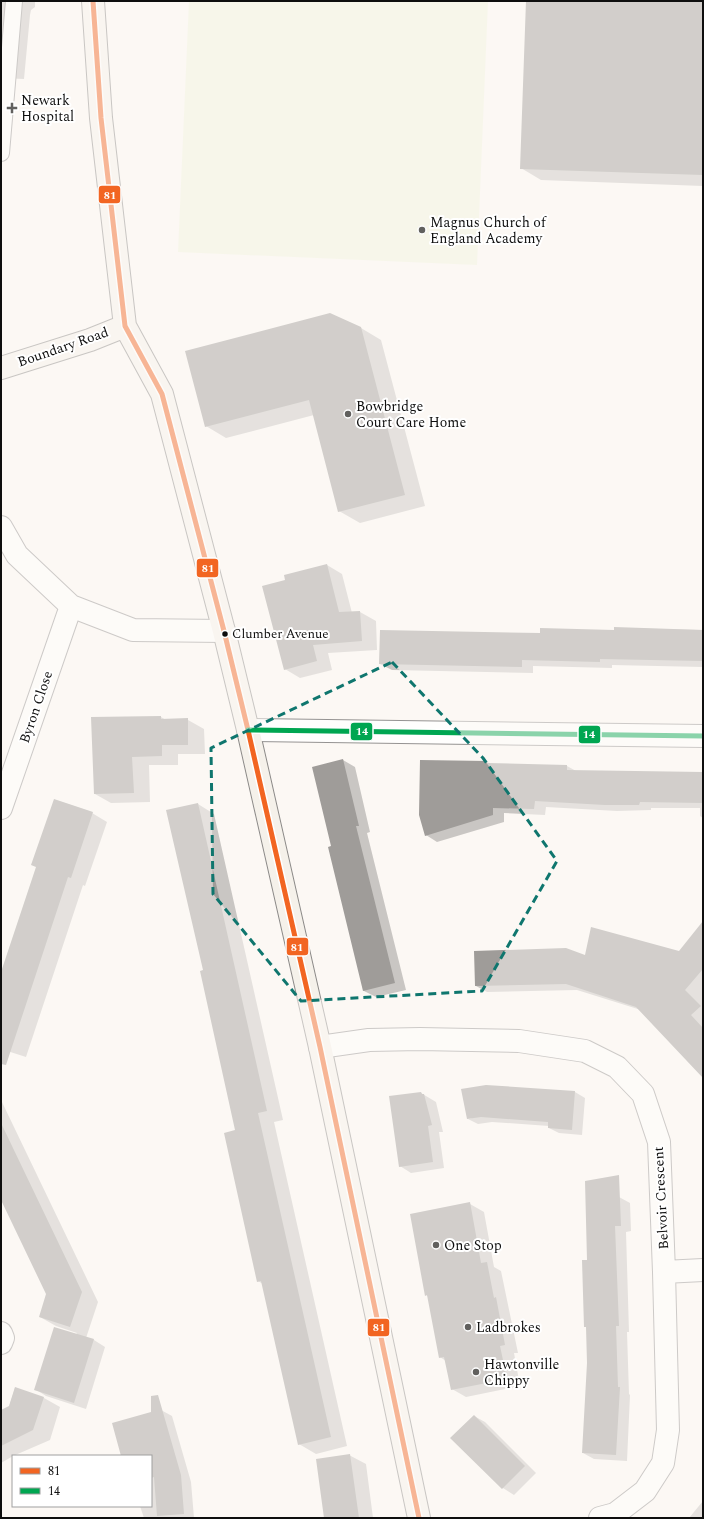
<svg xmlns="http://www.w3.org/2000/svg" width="704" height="1519" font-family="Spectral,serif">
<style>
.pitch{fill:#f2f4de}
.shadow{fill:#0003}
.building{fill:#9f9c99}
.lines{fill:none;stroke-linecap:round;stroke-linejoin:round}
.lane-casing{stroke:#959392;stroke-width:18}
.street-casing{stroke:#959392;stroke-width:24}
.secondary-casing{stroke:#8c8a88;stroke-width:24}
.lane{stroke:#fffefd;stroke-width:16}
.street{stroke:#fffefd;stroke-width:22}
.secondary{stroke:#f5f1ea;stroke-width:22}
.bus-1-casing{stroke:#fff;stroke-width:8}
.bus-2-casing{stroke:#fff;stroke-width:8}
.bus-1{stroke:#f26522;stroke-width:5}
.bus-2{stroke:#00a651;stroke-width:5}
.marked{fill:none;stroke:#0f766e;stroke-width:3;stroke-dasharray:8 5;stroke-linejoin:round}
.poi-dot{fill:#61605e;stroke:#fff;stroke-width:1.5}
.bus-dot{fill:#0e0e0e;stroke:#fff;stroke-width:1.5}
.labels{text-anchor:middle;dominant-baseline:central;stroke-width:4;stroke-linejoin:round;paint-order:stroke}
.bus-label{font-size:13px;fill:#0e0e0e;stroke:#fff;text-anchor:start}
.poi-label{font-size:14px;fill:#0e0e0e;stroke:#fff;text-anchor:start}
.street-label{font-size:14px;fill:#0e0e0e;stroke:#fff}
.line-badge{stroke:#fff;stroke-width:1.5}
.badge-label{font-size:11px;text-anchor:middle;font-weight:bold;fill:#fff}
</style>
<rect width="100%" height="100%" fill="#fcf8f4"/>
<path class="pitch" d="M 189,1 L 488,1 L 477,265 L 178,252 Z"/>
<path class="shadow" d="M 1,1 L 35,1 L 35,7 L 31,10 L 30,15 L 24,79 L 2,78 L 1,91 Z
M 527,1 L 703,1 L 703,186 L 541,180 L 521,168 Z
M 361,328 L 381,340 L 425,506 L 360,523 L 339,511 L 314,415 L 226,438 L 206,426 Z
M 327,565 L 342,574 L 352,613 L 360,612 L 376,621 L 377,650 L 328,653 L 332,670 L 300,678 L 285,669 L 286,580 Z
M 615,628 L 703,630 L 703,667 L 612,665 L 612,668 L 533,666 L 533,673 L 392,670 L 380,664 L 541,634 L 615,631 Z
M 161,717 L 166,720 L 188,720 L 204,729 L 205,754 L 178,754 L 178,765 L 149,765 L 150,802 L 111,803 L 95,794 L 92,718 Z
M 343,760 L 355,767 L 370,832 L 367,833 L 406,990 L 376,997 L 364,991 L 329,848 L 332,847 Z
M 487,762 L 491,764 L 567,766 L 576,771 L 703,774 L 703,818 L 700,816 L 700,808 L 651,808 L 651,810 L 617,811 L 546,807 L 545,815 L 504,813 L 504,822 L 437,842 L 426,835 Z
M 198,804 L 214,814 L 283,1120 L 274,1122 L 347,1446 L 316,1454 L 299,1444 L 263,1284 L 258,1281 L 237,1131 Z
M 92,813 L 107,822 L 85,886 L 83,885 L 26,1057 L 1,1049 L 1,975 Z
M 679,952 L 703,952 L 703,1083 L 702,1075 L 641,1010 L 577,990 L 487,992 L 476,986 L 585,956 Z
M 575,1092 L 585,1098 L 582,1135 L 559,1133 L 549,1128 L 549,1126 L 492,1122 L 478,1124 L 468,1119 Z
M 421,1093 L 436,1102 L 443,1132 L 439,1132 L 444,1168 L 411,1173 L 400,1166 Z
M 1,1100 L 98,1302 L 86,1338 L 94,1340 L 105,1347 L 86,1409 L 46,1396 L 35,1389 L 77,1333 L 56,1326 L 40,1317 L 47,1294 L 1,1198 Z
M 619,1197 L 630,1203 L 631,1231 L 626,1232 L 629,1332 L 627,1332 L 629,1394 L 630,1395 L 627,1461 L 594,1459 L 583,1453 L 588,1363 L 587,1328 L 585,1326 L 588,1261 Z
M 470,1204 L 484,1212 L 494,1267 L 501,1271 L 518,1353 L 514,1353 L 520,1386 L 466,1397 L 452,1389 L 446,1361 L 440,1357 L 428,1296 L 426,1295 Z
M 15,1388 L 44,1398 L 60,1407 L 50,1440 L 13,1456 L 1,1463 L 1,1411 L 9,1407 Z
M 161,1410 L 172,1416 L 191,1482 L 194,1518 L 144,1518 L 140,1506 L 151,1506 L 151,1456 L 122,1456 Z
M 474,1416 L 485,1422 L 536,1473 L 514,1495 L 503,1488 L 451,1438 Z
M 349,1455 L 366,1464 L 373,1518 L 325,1518 Z
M 703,1501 L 703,1518 L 689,1518 Z"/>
<path class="building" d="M 526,1 L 703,1 L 703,175 L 520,169 Z
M 330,313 L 361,327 L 405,495 L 338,512 L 309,400 L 205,427 L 185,351 Z
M 327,564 L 339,612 L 360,611 L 362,641 L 313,645 L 317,661 L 284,670 L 262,586 L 285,580 L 284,575 Z
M 614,627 L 703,630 L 703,661 L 600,659 L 600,662 L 522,660 L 522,667 L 379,664 L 380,630 L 540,633 L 540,628 L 614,630 Z
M 161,716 L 161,719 L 188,718 L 188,745 L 162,745 L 162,756 L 132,757 L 134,793 L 94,794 L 91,717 Z
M 343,759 L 359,826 L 356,826 L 395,983 L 363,991 L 328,847 L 331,846 L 312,767 Z
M 420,760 L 487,761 L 487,763 L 567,765 L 567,770 L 703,772 L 703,803 L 640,802 L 639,805 L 605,805 L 535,801 L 534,809 L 493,808 L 493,815 L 425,836 L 419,815 Z
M 54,799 L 93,812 L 71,878 L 68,877 L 6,1065 L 1,1064 L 1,972 L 36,867 L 31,865 Z
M 198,803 L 267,1111 L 258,1113 L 331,1437 L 298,1445 L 261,1281 L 257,1282 L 224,1133 L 235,1130 L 200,971 L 203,970 L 166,810 Z
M 703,921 L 703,969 L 685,990 L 701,1006 L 691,1015 L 703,1028 L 703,1078 L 636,1007 L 566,984 L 475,986 L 474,951 L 566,948 L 585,955 L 591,927 L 679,951 Z
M 486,1085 L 575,1091 L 572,1130 L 548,1128 L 548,1122 L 481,1117 L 467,1119 L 461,1089 Z
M 421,1092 L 422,1094 L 424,1094 L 432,1125 L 428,1126 L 433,1162 L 399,1167 L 389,1096 Z
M 1,1123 L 82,1292 L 70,1327 L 39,1317 L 46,1294 L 1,1200 Z
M 619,1175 L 621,1226 L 615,1226 L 619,1326 L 616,1326 L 618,1387 L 620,1387 L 616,1455 L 582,1453 L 587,1363 L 586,1327 L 584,1327 L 582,1260 L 587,1260 L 585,1181 Z
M 470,1202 L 481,1263 L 487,1262 L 494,1298 L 496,1297 L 505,1345 L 500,1346 L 507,1379 L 451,1390 L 444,1357 L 439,1358 L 427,1295 L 425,1296 L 410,1214 Z
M 54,1327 L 94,1339 L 74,1403 L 34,1390 Z
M 15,1387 L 44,1397 L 33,1430 L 1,1446 L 1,1410 L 9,1406 Z
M 158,1395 L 181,1475 L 184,1514 L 157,1516 L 154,1477 L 151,1478 L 151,1456 L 121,1456 L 112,1423 L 151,1412 L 151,1396 Z
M 474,1415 L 525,1466 L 502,1489 L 450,1438 Z
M 350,1454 L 359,1518 L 324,1518 L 316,1459 Z"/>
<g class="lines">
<defs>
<path id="lane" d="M 1,153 L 14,1"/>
<path id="street" d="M 1,527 L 17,555 L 71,606 L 133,630 L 224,631
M 248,730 L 703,736
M 1,808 L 71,606
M 320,1047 L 369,1040 L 420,1039 L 519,1041 L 585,1051 L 617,1067 L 643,1094 L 659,1142 L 664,1272 L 668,1430 L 663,1463 L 645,1491 L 615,1514 L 600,1518
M 664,1272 L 703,1270
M 1,1333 L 3,1338 L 1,1343"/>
<path id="secondary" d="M 93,1 L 101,118 L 125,326 L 162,394 L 224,631 L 248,730 L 320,1047 L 419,1518
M 1,368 L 90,340 L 125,326"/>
</defs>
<use href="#lane" class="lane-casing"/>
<use href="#street" class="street-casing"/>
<use href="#secondary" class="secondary-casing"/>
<use href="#lane" class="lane"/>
<use href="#street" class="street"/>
<use href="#secondary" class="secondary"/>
<defs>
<path id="bus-1" d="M 93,1 L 101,118 L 125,326 L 162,394 L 224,631 L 248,730 L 320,1047 L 419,1518"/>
<path id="bus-2" d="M 248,730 L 703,736"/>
</defs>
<use href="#bus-1" class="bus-1-casing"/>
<use href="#bus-2" class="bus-2-casing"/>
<use href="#bus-1" class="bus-1"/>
<use href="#bus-2" class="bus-2"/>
</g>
<path d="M0 0H704V1519H0ZM 392,662 L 483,758 L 557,861 L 482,991 L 301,1001 L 213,894 L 211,748 Z" fill="#fcf8f4" fill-opacity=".55" fill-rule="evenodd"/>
<path class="marked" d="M 392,662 L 483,758 L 557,861 L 482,991 L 301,1001 L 213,894 L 211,748 Z"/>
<g class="poi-dot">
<path d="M10 102h4v4h4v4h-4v4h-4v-4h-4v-4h4z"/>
<circle cx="422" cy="230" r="4"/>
<circle cx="348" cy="414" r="4"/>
<circle cx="436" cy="1245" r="4"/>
<circle cx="468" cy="1327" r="4"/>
<circle cx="476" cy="1372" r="4"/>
</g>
<circle class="bus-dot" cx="225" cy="634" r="3.5"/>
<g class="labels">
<g class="bus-label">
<text x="232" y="634">Clumber Avenue</text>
</g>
<g class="poi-label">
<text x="21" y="100">Newark<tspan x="21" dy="16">Hospital</tspan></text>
<text x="430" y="222">Magnus Church of<tspan x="430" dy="16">England Academy</tspan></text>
<text x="356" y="406">Bowbridge<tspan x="356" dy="16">Court Care Home</tspan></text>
<text x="444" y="1245">One Stop</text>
<text x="476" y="1327">Ladbrokes</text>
<text x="484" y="1364">Hawtonville<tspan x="484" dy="16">Chippy</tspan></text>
</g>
<g class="street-label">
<text transform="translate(63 347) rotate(-19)">Boundary Road</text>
<text transform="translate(36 707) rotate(-71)">Byron Close</text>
<text transform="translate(661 1198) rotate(-93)">Belvoir Crescent</text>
</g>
</g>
<g class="line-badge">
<rect x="98" y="185" width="23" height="19" rx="4" fill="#f26522"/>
<rect x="196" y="558" width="23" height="20" rx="4" fill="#f26522"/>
<rect x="350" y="722" width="23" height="19" rx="4" fill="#00a651"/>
<rect x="578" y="725" width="23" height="19" rx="4" fill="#00a651"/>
<rect x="286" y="937" width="23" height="19" rx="4" fill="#f26522"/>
<rect x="367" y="1318" width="23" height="19" rx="4" fill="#f26522"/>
</g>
<g class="badge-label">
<text x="110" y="199">81</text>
<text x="208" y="572">81</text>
<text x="362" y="735">14</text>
<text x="589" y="738">14</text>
<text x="297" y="951">81</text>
<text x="379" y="1331">81</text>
</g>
<rect width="704" height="1519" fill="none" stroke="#0e0e0e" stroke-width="4"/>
<rect x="12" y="1455" width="140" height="52" fill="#ffffff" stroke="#9f9f9f"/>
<rect x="20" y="1468" width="20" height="6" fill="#f26522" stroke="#9f9f9f"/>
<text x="48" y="1475" font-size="12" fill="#0e0e0e">81</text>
<rect x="20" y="1488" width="20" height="6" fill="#00a651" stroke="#9f9f9f"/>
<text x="48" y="1495" font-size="12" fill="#0e0e0e">14</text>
</svg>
